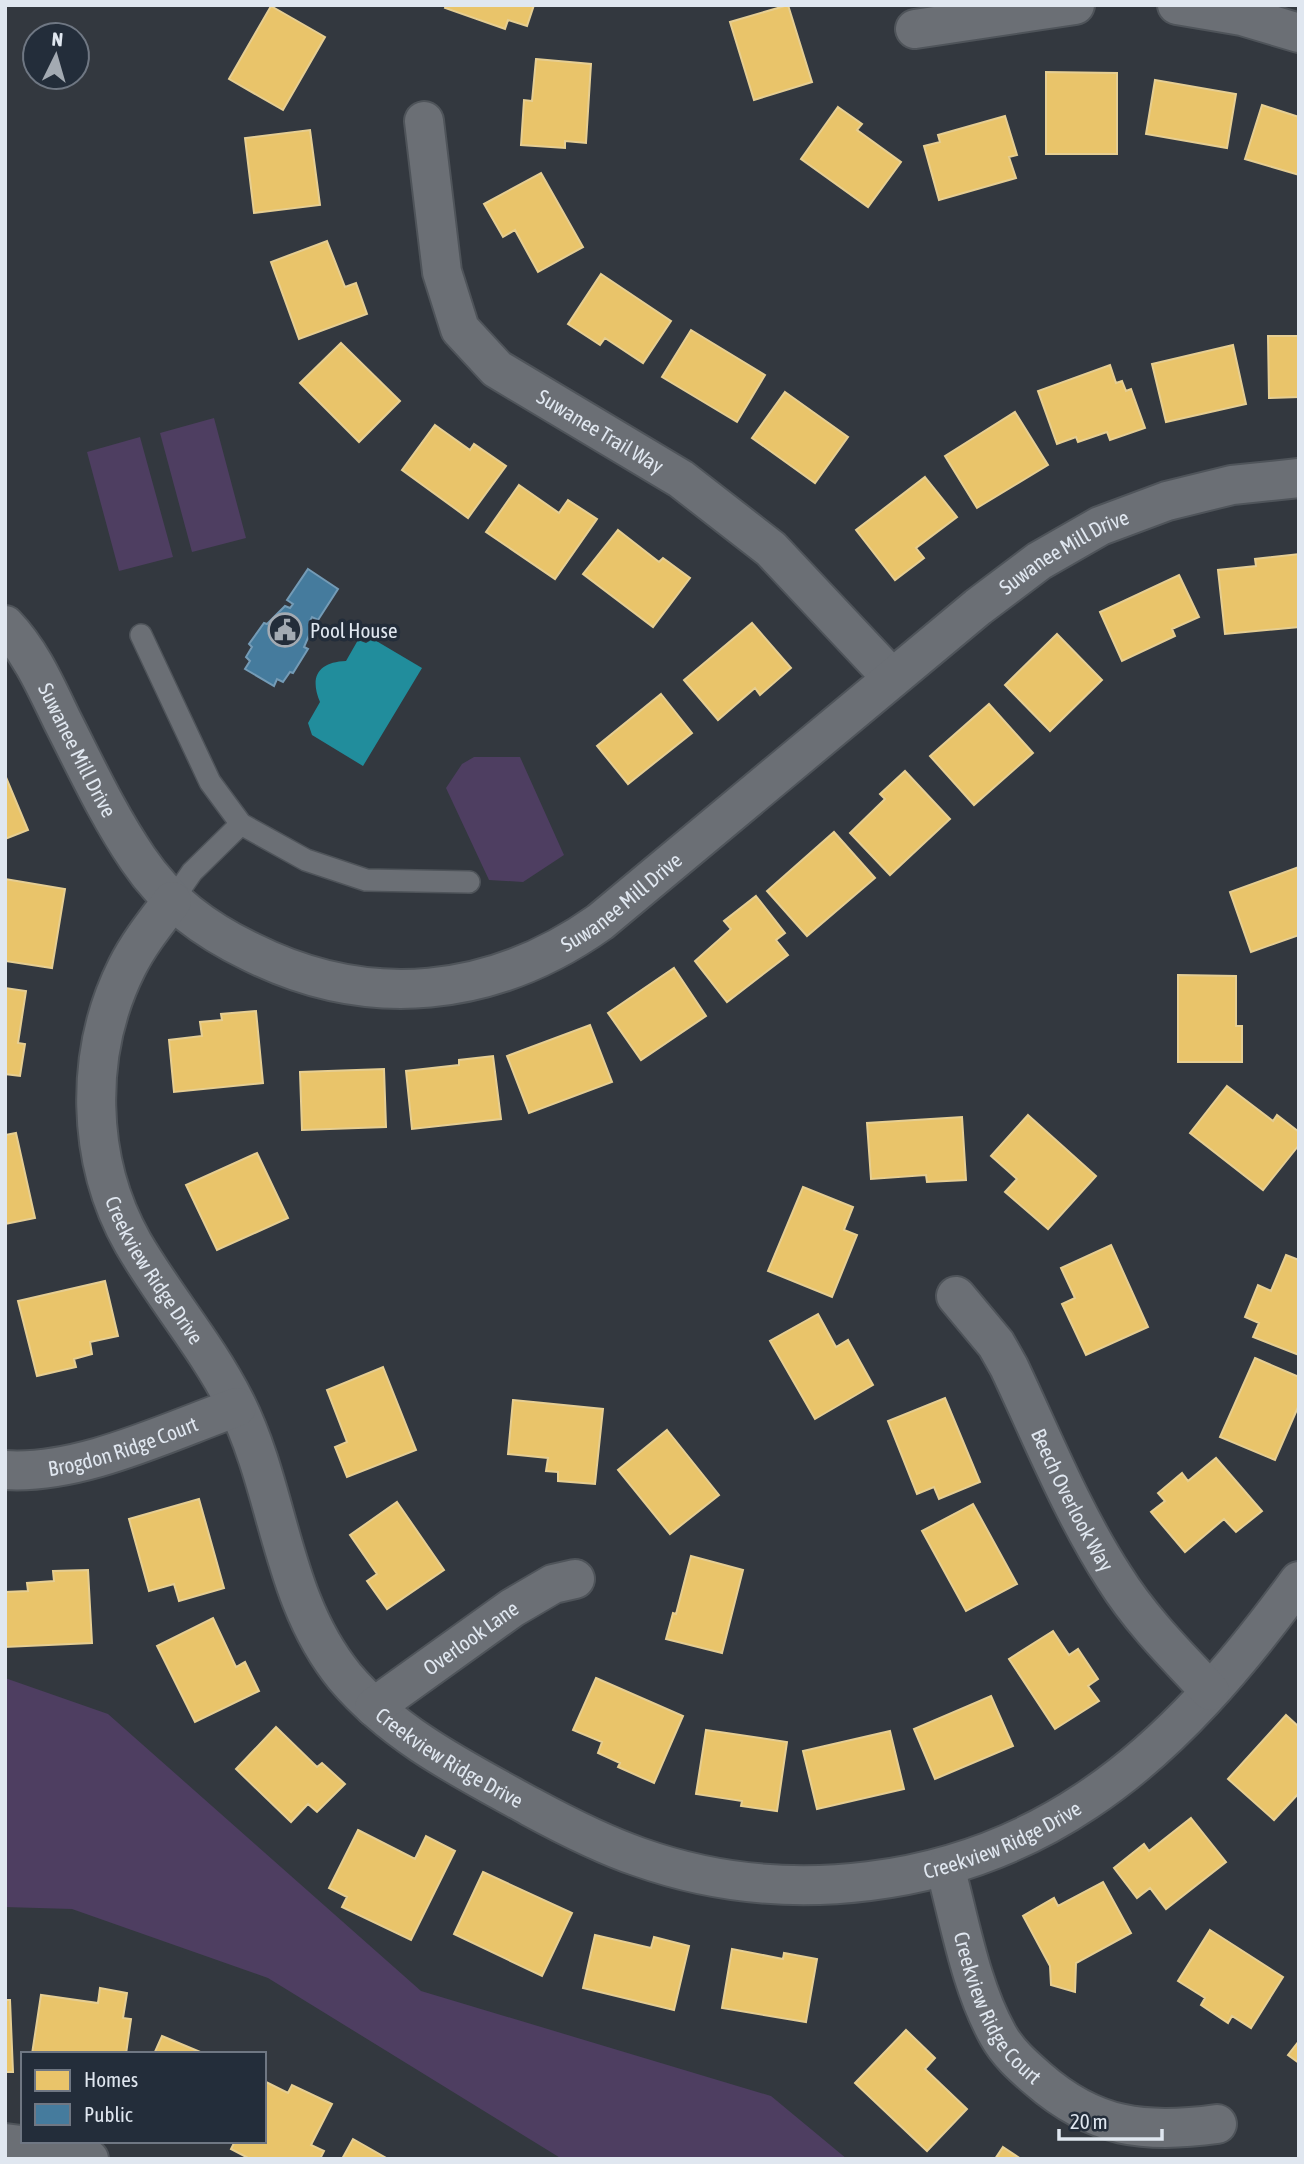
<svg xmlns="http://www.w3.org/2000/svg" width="1304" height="2164" font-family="'Asap Condensed',sans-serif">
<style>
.green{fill:#4e3e61}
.water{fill:#218d9c}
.homes{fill:#e9c46a;stroke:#e6ce92;stroke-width:2}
.public{fill:#457b9d;stroke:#749bb6;stroke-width:2}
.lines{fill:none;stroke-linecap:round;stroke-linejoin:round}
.service-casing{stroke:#4f545a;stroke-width:24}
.minor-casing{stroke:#4f545a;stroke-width:42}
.service{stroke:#6b6f75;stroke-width:21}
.minor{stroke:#6b6f75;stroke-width:38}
.labels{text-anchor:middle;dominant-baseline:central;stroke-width:7;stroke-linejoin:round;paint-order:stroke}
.street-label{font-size:21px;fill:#e0e7f0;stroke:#232d3a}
.poi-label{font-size:21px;fill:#e0e7f0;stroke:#232d3a;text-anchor:start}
</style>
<rect width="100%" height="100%" fill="#33383f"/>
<path class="green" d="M 214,418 L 246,538 L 192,552 L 160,433 Z
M 140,437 L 173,557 L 119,571 L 87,452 Z
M 474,757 L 520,757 L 564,855 L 523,882 L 489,880 L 446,788 L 462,764 Z
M 5,1678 L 108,1714 L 421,1991 L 771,2096 L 847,2159 L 562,2159 L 268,1978 L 72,1909 L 5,1907 Z"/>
<path class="water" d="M 373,639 L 422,668 L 363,766 L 312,735 L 308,723 L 320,702 C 309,676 319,662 346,661 L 358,640 L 366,643 Z"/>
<path class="homes" d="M 446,5 L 534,5 L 527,26 L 508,20 L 505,29 L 445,8 Z
M 788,5 L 812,82 L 754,100 L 730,22 Z
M 271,6 L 325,37 L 283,110 L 229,79 Z
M 536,59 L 591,64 L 586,143 L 565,141 L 565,148 L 521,145 L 524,100 L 532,101 Z
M 1046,72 L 1117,73 L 1117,154 L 1046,154 Z
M 1155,80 L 1236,94 L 1227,148 L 1146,134 Z
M 1262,105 L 1299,117 L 1299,175 L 1245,159 Z
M 838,107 L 862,124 L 857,130 L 901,162 L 868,207 L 801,159 Z
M 1005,116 L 1017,155 L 1009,157 L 1016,178 L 939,200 L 924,146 L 940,142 L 938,135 Z
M 310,130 L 320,205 L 254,213 L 245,138 Z
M 541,173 L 583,247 L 538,272 L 515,230 L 503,237 L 484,204 Z
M 327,241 L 345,287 L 356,283 L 367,314 L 299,339 L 271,262 Z
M 601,274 L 671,321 L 643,363 L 605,338 L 600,345 L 568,324 Z
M 691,330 L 765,375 L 737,422 L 662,377 Z
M 1268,336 L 1299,336 L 1299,397 L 1269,398 Z
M 341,343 L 400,401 L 359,442 L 300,383 Z
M 1233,345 L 1246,404 L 1166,422 L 1152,364 Z
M 1110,365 L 1116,383 L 1122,381 L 1126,391 L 1131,389 L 1145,428 L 1110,440 L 1107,432 L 1078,442 L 1076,437 L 1057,444 L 1038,391 Z
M 785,392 L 848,437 L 815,483 L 752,438 Z
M 1015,412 L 1048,465 L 977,508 L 945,456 Z
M 435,425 L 470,450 L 474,444 L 506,466 L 468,518 L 402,470 Z
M 925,477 L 957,517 L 916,548 L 924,558 L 895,580 L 856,530 Z
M 519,485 L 559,513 L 568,500 L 597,519 L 555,579 L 486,532 Z
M 618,530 L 659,562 L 663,558 L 690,578 L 653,627 L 583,574 Z
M 1299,554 L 1299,627 L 1225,634 L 1218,570 L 1256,566 L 1255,559 Z
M 1179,575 L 1199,617 L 1172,629 L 1175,636 L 1122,661 L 1100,612 Z
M 752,623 L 791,668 L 760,695 L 755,688 L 718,720 L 684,680 Z
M 1057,634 L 1102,680 L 1050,731 L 1005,685 Z
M 661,694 L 692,733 L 628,784 L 597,746 Z
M 989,704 L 1033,753 L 974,805 L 930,756 Z
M 905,771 L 950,819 L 890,875 L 850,833 L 885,799 L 880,794 Z
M 5,775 L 28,830 L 5,839 Z
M 834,832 L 875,878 L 807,936 L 767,891 Z
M 1299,867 L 1299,935 L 1251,952 L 1230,892 Z
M 5,879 L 65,889 L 52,968 L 5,961 Z
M 756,896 L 785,933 L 776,940 L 788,955 L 727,1002 L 695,961 L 731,929 L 724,921 Z
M 674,968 L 706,1016 L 641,1060 L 608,1013 Z
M 1178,975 L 1236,976 L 1236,1026 L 1242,1026 L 1242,1062 L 1178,1062 Z
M 5,988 L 26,991 L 18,1043 L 25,1044 L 20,1076 L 5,1074 Z
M 256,1011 L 263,1083 L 174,1092 L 169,1040 L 202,1036 L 200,1022 L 222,1020 L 221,1014 Z
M 590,1025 L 612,1082 L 529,1113 L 507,1056 Z
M 493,1056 L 501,1119 L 412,1129 L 406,1071 L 459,1065 L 459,1060 Z
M 384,1069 L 386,1127 L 302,1130 L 300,1072 Z
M 1227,1086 L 1273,1121 L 1277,1115 L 1299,1132 L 1299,1145 L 1263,1190 L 1190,1133 Z
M 1028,1115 L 1096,1176 L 1048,1229 L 1005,1192 L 1017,1179 L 991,1156 Z
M 962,1117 L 966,1180 L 927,1182 L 926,1175 L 871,1179 L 867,1123 Z
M 16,1133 L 35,1218 L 5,1224 L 5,1135 Z
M 257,1153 L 288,1218 L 217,1250 L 186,1185 Z
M 803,1187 L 853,1207 L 844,1230 L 857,1235 L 832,1297 L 768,1271 Z
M 1111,1245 L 1148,1327 L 1086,1355 L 1062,1304 L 1075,1298 L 1061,1268 Z
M 1286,1255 L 1299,1260 L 1299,1355 L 1253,1337 L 1259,1323 L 1245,1317 L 1258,1285 L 1271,1291 Z
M 105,1281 L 118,1336 L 90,1342 L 92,1354 L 74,1359 L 76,1367 L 37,1376 L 18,1301 Z
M 818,1314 L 836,1347 L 848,1340 L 873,1385 L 815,1419 L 770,1341 Z
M 1255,1358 L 1299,1377 L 1299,1405 L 1275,1460 L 1220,1437 Z
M 383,1367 L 416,1450 L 347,1477 L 335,1447 L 347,1442 L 327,1390 Z
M 945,1398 L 980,1482 L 939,1499 L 934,1487 L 917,1494 L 888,1421 Z
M 513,1400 L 603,1409 L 595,1484 L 558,1481 L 558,1472 L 546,1471 L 548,1458 L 508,1454 Z
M 667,1430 L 719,1495 L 670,1534 L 618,1470 Z
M 1216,1458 L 1262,1511 L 1236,1532 L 1224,1519 L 1185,1552 L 1151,1512 L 1165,1501 L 1158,1493 L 1182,1473 L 1188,1481 Z
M 199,1499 L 224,1588 L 179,1601 L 174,1584 L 149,1591 L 129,1519 Z
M 397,1502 L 444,1570 L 387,1609 L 367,1581 L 377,1574 L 350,1535 Z
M 973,1504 L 1017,1584 L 966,1611 L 922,1531 Z
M 691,1556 L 743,1570 L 722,1653 L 666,1639 L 673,1613 L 676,1614 Z
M 88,1570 L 92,1643 L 5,1647 L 5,1592 L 28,1591 L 27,1583 L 54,1581 L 53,1571 Z
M 213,1618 L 236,1667 L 245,1662 L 259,1691 L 195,1722 L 157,1646 Z
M 1053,1631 L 1069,1655 L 1078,1649 L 1098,1679 L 1088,1686 L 1099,1701 L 1055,1729 L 1009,1659 Z
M 596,1678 L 683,1716 L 654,1783 L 618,1767 L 620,1763 L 598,1753 L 602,1742 L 573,1730 Z
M 991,1696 L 1013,1746 L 935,1779 L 914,1729 Z
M 1286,1715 L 1299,1727 L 1299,1793 L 1274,1820 L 1228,1779 Z
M 276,1727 L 317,1767 L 322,1763 L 345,1784 L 317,1812 L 308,1804 L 291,1822 L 236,1769 Z
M 706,1730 L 787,1742 L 777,1811 L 741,1806 L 742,1801 L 696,1794 Z
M 890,1731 L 904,1789 L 817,1809 L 803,1751 Z
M 1191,1818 L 1226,1862 L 1166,1909 L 1150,1888 L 1137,1898 L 1114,1868 L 1144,1844 L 1149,1851 Z
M 358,1830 L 415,1859 L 426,1836 L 455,1851 L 411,1940 L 342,1907 L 347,1897 L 329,1888 Z
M 483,1872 L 572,1913 L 542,1976 L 454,1934 Z
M 1103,1882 L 1131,1933 L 1076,1963 L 1075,1992 L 1051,1985 L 1050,1966 L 1023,1916 L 1054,1898 L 1058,1906 Z
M 1210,1930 L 1283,1977 L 1251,2028 L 1232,2016 L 1228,2023 L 1201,2005 L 1205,1998 L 1178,1981 Z
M 595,1935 L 651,1948 L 654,1937 L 689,1946 L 674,2010 L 583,1988 Z
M 732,1949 L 783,1959 L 784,1953 L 817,1959 L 806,2022 L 722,2008 Z
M 100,1988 L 127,1993 L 123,2018 L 131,2019 L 126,2054 L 32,2054 L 41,1995 L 98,2003 Z
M 5,2000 L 10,2000 L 13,2072 L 5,2072 Z
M 906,2030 L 935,2058 L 925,2069 L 967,2109 L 927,2151 L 855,2083 Z
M 162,2036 L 205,2054 L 154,2054 Z
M 1299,2041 L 1299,2063 L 1288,2055 Z
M 266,2082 L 288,2093 L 292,2085 L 332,2104 L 311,2145 L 324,2151 L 320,2159 L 250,2159 L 231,2149 L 235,2141 L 264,2141 Z
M 353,2139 L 388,2159 L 342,2159 Z
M 1003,2147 L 1021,2159 L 995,2159 Z"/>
<path class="public" d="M 308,569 L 338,589 L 318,620 L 312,617 L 309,623 L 313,626 L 304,647 L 308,649 L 293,673 L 290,672 L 283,682 L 277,679 L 274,686 L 245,669 L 250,661 L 246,657 L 252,647 L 249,644 L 264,623 L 267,624 L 285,606 L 290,608 L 293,604 L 287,600 Z"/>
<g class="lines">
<defs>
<path id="service" d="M 141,635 L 210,782 L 241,824
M 172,901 L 192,872 L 241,824 L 306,860 L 366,880 L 469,882"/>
<g id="minor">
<path d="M 1177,5 L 1242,16 L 1299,33"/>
<path d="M 915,29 L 1075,5"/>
<path id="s1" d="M 424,121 L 442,272 L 460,329 L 497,369 L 681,479 L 771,549 L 892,678"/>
<path id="s2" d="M 5,625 C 31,652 46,687 62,720 C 86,767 108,815 138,859 C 167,902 205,930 251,952 C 369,1011 493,998 600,922 L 978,607 L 1039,561 L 1100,526 L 1167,501 L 1232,485 L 1299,478"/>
<path id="s3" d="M 172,901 C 156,922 139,943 127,967 C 84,1053 86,1160 133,1243 C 165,1298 206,1345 235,1402 C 280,1491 280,1598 345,1677 C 395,1736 464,1770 531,1807 C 566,1826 601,1844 639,1857 C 786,1909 956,1888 1086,1801 C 1171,1745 1240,1662 1299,1581"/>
<path id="s4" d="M 956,1296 L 996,1344 L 1009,1367 C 1042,1437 1072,1512 1114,1577 C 1140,1619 1176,1655 1210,1691"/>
<path id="s5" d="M 5,1470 C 80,1475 167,1432 237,1407"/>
<path id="s6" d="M 374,1707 L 512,1608 L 553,1584 L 575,1579"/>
<path id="s7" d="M 945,1867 C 960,1922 970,1985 998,2035 C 1008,2053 1023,2066 1038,2079 C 1094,2128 1145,2134 1217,2124"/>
<path d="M 5,2143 L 45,2148 L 89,2159"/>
</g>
</defs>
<use href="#service" class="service-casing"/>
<use href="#minor" class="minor-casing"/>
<use href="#service" class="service"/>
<use href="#minor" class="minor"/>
</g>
<defs>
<symbol id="civic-ring" viewBox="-11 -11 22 22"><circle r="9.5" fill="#232d3a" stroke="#a3aab2" stroke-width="1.5"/><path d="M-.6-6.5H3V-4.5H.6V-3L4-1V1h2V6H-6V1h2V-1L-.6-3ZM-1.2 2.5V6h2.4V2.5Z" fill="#a3aab2"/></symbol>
</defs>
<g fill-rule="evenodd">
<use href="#civic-ring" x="266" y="611" width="38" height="38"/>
</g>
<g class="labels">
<g class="street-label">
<text stroke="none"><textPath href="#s1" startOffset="387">Suwanee Trail Way</textPath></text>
<text stroke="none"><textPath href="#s2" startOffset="1382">Suwanee Mill Drive</textPath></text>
<text stroke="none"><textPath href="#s2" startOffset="145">Suwanee Mill Drive</textPath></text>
<text stroke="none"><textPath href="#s2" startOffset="816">Suwanee Mill Drive</textPath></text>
<text stroke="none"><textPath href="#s3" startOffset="401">Creekview Ridge Drive</textPath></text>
<text stroke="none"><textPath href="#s5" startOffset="121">Brogdon Ridge Court</textPath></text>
<text stroke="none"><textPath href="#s4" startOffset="236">Beech Overlook Way</textPath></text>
<text stroke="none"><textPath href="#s6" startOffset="119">Overlook Lane</textPath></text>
<text stroke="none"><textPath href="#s3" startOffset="987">Creekview Ridge Drive</textPath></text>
<text stroke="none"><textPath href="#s3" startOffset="1575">Creekview Ridge Drive</textPath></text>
<text stroke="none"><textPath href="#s7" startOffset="152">Creekview Ridge Court</textPath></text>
</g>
<g class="poi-label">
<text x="310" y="630">Pool House</text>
</g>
</g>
<rect width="1304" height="2164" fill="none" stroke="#e0e7f0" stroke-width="14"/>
<rect x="21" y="2052" width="245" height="91" fill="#232d3a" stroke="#6f7783" stroke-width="2"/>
<rect x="35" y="2070" width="35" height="21" fill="#e9c46a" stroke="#6f7783" stroke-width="2"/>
<text x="84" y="2087" font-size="21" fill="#e0e7f0">Homes</text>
<rect x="35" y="2104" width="35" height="21" fill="#457b9d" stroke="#6f7783" stroke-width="2"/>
<text x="84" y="2122" font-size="21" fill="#e0e7f0">Public</text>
<g transform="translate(56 56) rotate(5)"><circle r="33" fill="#232d3a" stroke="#6f7783" stroke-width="2"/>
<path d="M0-5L12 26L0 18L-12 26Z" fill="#a3aab2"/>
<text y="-10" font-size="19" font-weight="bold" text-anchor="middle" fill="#e0e7f0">N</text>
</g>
<path d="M1059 2129v10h103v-10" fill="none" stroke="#e0e7f0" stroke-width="3.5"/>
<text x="1070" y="2129" font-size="21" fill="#e0e7f0" stroke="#232d3a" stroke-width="5" paint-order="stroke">20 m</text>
</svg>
